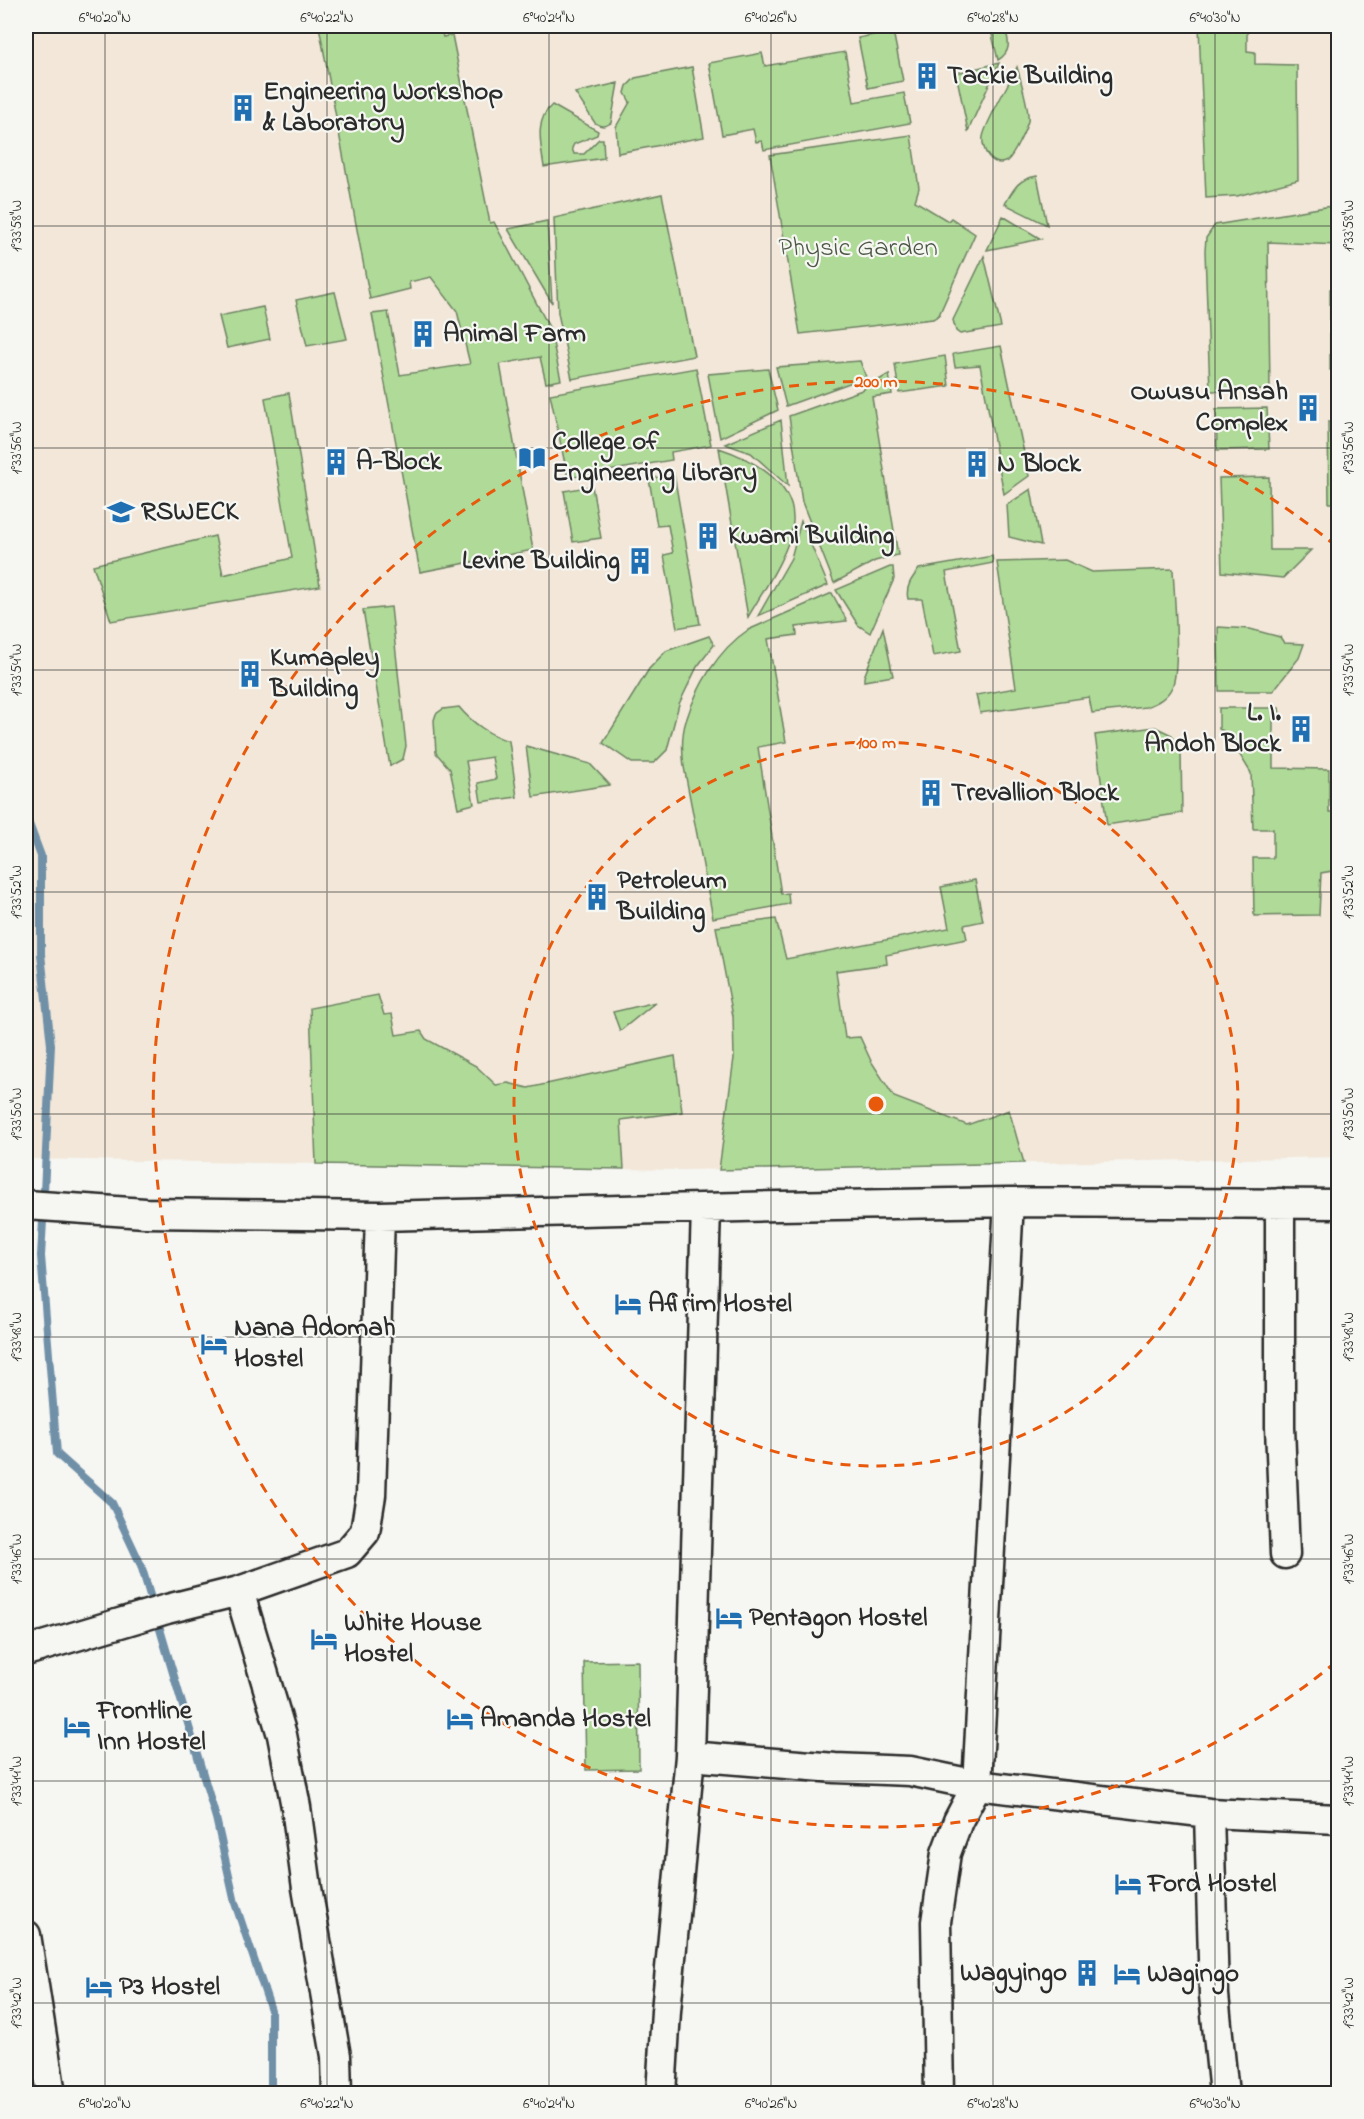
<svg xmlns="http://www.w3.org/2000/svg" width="1364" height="2119" font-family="'Indie Flower',sans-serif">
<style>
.built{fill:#f2e7d8}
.green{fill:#afda98;stroke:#6d8262;stroke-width:1.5}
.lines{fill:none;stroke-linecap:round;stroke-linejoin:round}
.stream{stroke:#7090a8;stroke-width:8}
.minor-casing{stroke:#2b2b2b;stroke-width:33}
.minor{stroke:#f6f6f2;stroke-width:28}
.ticks{fill:none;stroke:#2b2b2b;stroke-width:1.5;stroke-opacity:0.45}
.ring{fill:none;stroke:#e8590c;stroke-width:3;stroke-dasharray:10 8}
.labels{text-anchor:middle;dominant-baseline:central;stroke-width:4.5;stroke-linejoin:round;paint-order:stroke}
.poi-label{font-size:27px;font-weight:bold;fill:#2b2b2b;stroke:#f6f6f2;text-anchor:start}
.park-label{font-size:27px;fill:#4c5746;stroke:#f6f6f2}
.centre{fill:#e8590c;stroke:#f6f6f2;stroke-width:3}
.ring-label{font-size:18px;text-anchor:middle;font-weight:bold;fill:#e8590c;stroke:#f6f6f2;stroke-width:4.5;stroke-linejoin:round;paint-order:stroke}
.neatline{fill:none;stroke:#2b2b2b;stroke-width:2}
.ticks-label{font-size:15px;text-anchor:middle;fill:#2b2b2b}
</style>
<rect width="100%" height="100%" fill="#f6f6f2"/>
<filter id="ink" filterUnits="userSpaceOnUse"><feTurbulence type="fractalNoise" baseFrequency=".0167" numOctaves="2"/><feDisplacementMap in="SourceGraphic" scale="12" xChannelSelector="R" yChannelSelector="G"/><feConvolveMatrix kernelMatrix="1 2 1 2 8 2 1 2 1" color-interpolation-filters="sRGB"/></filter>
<g filter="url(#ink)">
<path class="built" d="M 26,26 L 1338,26 L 1338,1157 L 682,1170 L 26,1159 Z"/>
<path class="green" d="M 319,26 L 440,26 L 443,37 L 452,35 L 490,223 L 494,222 L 550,329 L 561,380 L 546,383 L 540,357 L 500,364 L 533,550 L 420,572 L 372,314 L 388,312 L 400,375 L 470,364 L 457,311 L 431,277 L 409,282 L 410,289 L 370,299 Z
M 990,26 L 1005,26 C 1008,40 1013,51 998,60 Z
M 1199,26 L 1247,26 L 1247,51 L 1255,52 L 1255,64 L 1297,65 L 1298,180 L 1237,196 L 1206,198 Z
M 893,31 L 903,81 L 868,88 L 858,38 Z
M 845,52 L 854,102 L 904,93 L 910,123 L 764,150 L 762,141 L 756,142 L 753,129 L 722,135 L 709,63 L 762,53 L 765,66 Z
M 999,63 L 968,131 L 956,73 Z
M 692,67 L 704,137 L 618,153 L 616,127 L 630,102 L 625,93 L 627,86 L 635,78 Z
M 1017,67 C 1020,78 1030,111 1028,121 C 1026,129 1013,157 1007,161 C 992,169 981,149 983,137 C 985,123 1010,82 1017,67 Z
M 618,83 L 611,123 C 605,127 601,127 595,123 L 575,93 Z
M 552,105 L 598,131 L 597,135 L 574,144 L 572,148 L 574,154 L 584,154 L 599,139 L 603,139 L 604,158 L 544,167 C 541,146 534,120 552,105 Z
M 911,135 L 919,188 L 915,201 L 948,221 L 951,218 L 975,234 L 939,315 L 933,319 L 800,334 L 770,155 Z
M 1037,176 L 1047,225 L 1005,204 C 1014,188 1018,179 1037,176 Z
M 662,194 L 694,356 L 572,379 L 558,313 L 554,218 Z
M 1338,205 L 1338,245 L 1268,242 L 1270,390 L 1210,391 L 1205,251 L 1206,238 L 1215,225 Z
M 1003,216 L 1041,239 L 987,250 Z
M 547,221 L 552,303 L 508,229 Z
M 984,256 L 1001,327 L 960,334 L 956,331 L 953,320 Z
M 1330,289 L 1338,289 L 1338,370 L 1330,370 Z
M 335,292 L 347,339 L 307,346 L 296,300 Z
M 263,307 L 270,339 L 227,348 L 219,316 Z
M 1001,346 L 1029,476 L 1004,494 L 980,365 L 955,367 L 953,354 Z
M 945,356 L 949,386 L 899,393 L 895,364 Z
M 860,361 L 866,377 L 786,406 L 776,367 Z
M 696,368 L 711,445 L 671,452 L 672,460 L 568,478 L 550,394 Z
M 768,369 L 778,410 L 720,438 L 708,374 Z
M 889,374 L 892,394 L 872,397 L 898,555 L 875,561 L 834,583 L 802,502 L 789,416 L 862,390 Z
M 289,393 L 320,586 L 111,621 L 93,565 L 215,536 L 223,575 L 292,558 L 265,398 Z
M 1267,408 L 1269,449 L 1217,450 L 1216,409 Z
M 781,420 L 788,486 L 751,453 L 725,444 Z
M 1328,422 L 1338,422 L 1338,503 L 1329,503 Z
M 719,448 C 750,458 795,482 793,521 C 792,549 762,593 748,617 Z
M 674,474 L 700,624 L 677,628 L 664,555 L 673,553 L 668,525 L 657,526 L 649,479 Z
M 1269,477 L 1270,550 L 1311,550 L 1283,578 L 1222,572 L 1219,478 Z
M 592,486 L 601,538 L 573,542 L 564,491 Z
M 1031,489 L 1041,545 L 1009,537 L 1007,505 Z
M 801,521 L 828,585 L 758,616 L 791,558 Z
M 992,556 L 993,563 L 946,572 L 961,651 L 933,656 L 922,599 L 908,599 C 905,587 912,578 919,569 Z
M 1065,560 L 1092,572 L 1173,569 C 1174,593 1181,668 1172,687 C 1167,698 1157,703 1146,707 L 1092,713 L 1089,697 L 980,713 L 976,695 L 1016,688 L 997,562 Z
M 890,567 L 893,567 L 894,579 L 870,633 L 858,625 L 836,590 Z
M 832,593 L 847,621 L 796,627 L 797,635 L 768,639 L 786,742 L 758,747 L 781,894 L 788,893 L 789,904 L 713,918 L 684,767 C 682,752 681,736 686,721 C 697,686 718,650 748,630 Z
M 391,607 L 406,746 L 403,759 L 390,766 L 363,610 Z
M 1218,627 L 1250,629 L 1280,637 L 1284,643 L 1304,644 L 1299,658 L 1273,691 L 1219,691 Z
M 883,628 L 893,676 L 864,681 L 864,677 Z
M 709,636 L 714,645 L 697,667 L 679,704 L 667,750 L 654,763 L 632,763 L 603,743 L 649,669 L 666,651 Z
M 459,707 C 471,722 491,736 509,741 L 517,797 L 481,802 L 478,783 L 496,779 L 492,757 L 466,761 L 474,804 L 458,808 L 450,769 L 436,753 L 434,720 L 436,714 L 443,709 Z
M 1219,708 L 1279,708 L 1280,716 L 1273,716 L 1273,768 L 1329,769 L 1329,812 L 1338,812 L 1338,870 L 1321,873 L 1319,915 L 1254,916 L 1253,858 L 1273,858 L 1273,829 L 1253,829 L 1251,773 L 1226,732 L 1219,729 Z
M 1155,727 L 1172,735 L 1181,753 L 1182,813 L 1107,825 L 1095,735 Z
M 526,746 L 590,764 L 610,785 L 533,797 Z
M 975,880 L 983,921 L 964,925 L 967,939 L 886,955 L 887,964 L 836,971 L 845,1038 L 860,1037 L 871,1061 L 894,1097 L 967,1125 L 1009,1110 L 1024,1163 L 719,1170 L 734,1058 L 733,1016 L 716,927 L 776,919 L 786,959 L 949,928 L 941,887 Z
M 378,995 L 384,1015 L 392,1014 L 396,1035 L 421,1031 L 426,1039 L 476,1066 L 496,1085 L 508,1083 L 528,1088 L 675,1056 L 682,1112 L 621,1120 L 624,1169 L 316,1164 L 310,1008 Z
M 656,1002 L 620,1031 L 613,1012 Z
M 638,1661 L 639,1769 L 586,1770 L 584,1662 Z"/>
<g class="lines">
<path class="stream" d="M 26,816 L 41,856 L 41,954 L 51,1045 L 44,1192
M 43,1221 L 41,1256 L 57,1454 L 112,1503 L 141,1565 L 216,1818 L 235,1903 L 271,2010 L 271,2094"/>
<defs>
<path id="minor" d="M 1009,1202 L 977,1785 L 1209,1813 L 1338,1819
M 1280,1203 L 1280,1427 L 1285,1554
M 26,1205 L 145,1213 L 380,1216 L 779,1206 L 1009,1202 L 1338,1204
M 239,1591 L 282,1735 L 296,1807 L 307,1888 L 336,2056 L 337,2094
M 26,1651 L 167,1609 L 239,1591 L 347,1553 L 365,1532 L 371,1495 L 380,1216
M 690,1756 L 835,1768 L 910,1771 L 977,1785 L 958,1821 L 946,1853 L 936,1922 L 939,2094
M 1209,1813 L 1214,1995 L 1224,2094
M 26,1935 L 51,2094
M 661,2094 L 666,2011 L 690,1756 L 706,1208"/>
</defs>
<use href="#minor" class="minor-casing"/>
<use href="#minor" class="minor"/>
</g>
</g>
<path class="ticks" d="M 105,26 L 105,2094M 327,26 L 327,2094M 549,26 L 549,2094M 771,26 L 771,2094M 993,26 L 993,2094M 1215,26 L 1215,2094M 26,226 L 1338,226M 26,448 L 1338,448M 26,670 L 1338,670M 26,892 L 1338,892M 26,1114 L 1338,1114M 26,1337 L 1338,1337M 26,1559 L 1338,1559M 26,1781 L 1338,1781M 26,2003 L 1338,2003"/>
<g class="ring">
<circle cx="876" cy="1104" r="362"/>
<path d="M1336 1662A723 723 0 1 1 1336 546"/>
</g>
<defs>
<symbol id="building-bare" viewBox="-9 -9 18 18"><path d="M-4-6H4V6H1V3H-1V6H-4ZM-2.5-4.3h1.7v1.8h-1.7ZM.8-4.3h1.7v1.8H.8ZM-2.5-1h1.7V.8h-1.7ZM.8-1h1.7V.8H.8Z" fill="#1f6fb2" stroke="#f6f6f2" stroke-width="2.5" paint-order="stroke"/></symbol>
<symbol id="library-bare" viewBox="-9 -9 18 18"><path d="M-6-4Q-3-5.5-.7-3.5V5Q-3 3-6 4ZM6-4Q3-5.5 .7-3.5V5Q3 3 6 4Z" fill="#1f6fb2" stroke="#f6f6f2" stroke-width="2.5" paint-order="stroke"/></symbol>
<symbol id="school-bare" viewBox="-9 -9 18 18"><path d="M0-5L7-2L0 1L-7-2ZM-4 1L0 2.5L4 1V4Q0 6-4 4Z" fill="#1f6fb2" stroke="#f6f6f2" stroke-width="2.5" paint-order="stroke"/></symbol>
<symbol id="hotel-bare" viewBox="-9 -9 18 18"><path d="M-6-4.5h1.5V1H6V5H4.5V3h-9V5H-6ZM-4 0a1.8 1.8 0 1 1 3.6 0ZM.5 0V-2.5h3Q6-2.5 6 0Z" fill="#1f6fb2" stroke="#f6f6f2" stroke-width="2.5" paint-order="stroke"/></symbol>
</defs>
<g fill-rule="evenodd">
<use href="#building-bare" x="908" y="57" width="38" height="38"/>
<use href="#building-bare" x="224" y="89" width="38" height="38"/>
<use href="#building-bare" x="404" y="315" width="38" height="38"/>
<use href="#building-bare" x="1289" y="389" width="38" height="38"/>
<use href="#library-bare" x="513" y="439" width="38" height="38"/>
<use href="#building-bare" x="317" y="443" width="38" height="38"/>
<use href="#building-bare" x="958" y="445" width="38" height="38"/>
<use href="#school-bare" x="102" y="493" width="38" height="38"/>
<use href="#building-bare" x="689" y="517" width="38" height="38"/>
<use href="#building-bare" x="621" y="542" width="38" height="38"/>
<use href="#building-bare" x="231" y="655" width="38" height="38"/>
<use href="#building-bare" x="1282" y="710" width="38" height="38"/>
<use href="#building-bare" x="912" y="774" width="38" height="38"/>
<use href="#building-bare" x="578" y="878" width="38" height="38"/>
<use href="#hotel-bare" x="609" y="1285" width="38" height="38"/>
<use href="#hotel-bare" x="195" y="1325" width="38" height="38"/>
<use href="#hotel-bare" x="710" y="1599" width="38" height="38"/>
<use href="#hotel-bare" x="305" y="1620" width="38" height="38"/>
<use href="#hotel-bare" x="441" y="1700" width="38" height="38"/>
<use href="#hotel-bare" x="58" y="1708" width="38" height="38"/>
<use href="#hotel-bare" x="1109" y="1865" width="38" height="38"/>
<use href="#building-bare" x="1068" y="1954" width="38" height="38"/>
<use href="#hotel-bare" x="1108" y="1955" width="38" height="38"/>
<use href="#hotel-bare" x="80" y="1968" width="38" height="38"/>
</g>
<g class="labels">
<g class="poi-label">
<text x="947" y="76">Tackie Building</text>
<text x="263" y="92">Engineering Workshop<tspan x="263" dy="31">&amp; Laboratory</tspan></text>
<text x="443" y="334">Animal Farm</text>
<text x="1288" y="392" text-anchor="end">Owusu Ansah<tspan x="1288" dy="31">Complex</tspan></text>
<text x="552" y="442">College of<tspan x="552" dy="31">Engineering Library</tspan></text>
<text x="356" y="462">A-Block</text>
<text x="997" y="464">N Block</text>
<text x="141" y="512">RSWECK</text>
<text x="728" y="536">Kwami Building</text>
<text x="620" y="561" text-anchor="end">Levine Building</text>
<text x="270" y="658">Kumapley<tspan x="270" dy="31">Building</tspan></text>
<text x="1281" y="713" text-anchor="end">L. I.<tspan x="1281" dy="31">Andoh Block</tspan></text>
<text x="951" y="793">Trevallion Block</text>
<text x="617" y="881">Petroleum<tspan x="617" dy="31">Building</tspan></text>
<text x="648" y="1304">Afirim Hostel</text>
<text x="234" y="1328">Nana Adomah<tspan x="234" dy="31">Hostel</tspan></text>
<text x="749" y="1618">Pentagon Hostel</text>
<text x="344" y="1623">White House<tspan x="344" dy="31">Hostel</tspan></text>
<text x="97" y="1711">Frontline<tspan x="97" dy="31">Inn Hostel</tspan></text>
<text x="480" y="1719">Amanda Hostel</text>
<text x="1148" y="1884">Ford Hostel</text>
<text x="1067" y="1973" text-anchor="end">Wagyingo</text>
<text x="1147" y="1974">Wagingo</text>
<text x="119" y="1987">P3 Hostel</text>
</g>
<g class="park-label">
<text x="858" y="248">Physic Garden</text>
</g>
</g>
<circle cx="876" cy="1104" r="9" class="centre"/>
<g class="ring-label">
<text x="876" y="387">200 m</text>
<text x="876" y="748">100 m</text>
</g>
<rect width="1364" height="2119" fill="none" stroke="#f6f6f2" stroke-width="66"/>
<rect x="33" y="33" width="1298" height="2053" class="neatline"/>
<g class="ticks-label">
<text x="105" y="22">6°40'20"N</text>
<text x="327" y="22">6°40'22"N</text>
<text x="549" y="22">6°40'24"N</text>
<text x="771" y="22">6°40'26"N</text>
<text x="993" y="22">6°40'28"N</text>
<text x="1215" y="22">6°40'30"N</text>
<text transform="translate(1348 226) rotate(-90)" y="5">1°33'58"W</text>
<text transform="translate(16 226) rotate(-90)" y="5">1°33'58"W</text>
<text transform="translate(1348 448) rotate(-90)" y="5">1°33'56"W</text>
<text transform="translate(16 448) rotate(-90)" y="5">1°33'56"W</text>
<text transform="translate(1348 670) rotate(-90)" y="5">1°33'54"W</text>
<text transform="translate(16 670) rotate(-90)" y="5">1°33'54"W</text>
<text transform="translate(16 892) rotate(-90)" y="5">1°33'52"W</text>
<text transform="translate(1348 892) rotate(-90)" y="5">1°33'52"W</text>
<text transform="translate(1348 1114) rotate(-90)" y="5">1°33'50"W</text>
<text transform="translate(16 1114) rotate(-90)" y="5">1°33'50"W</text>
<text transform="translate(1348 1337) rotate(-90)" y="5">1°33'48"W</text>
<text transform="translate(16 1337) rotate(-90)" y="5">1°33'48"W</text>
<text transform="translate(1348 1559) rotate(-90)" y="5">1°33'46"W</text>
<text transform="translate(16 1559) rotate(-90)" y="5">1°33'46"W</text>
<text transform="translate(16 1781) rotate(-90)" y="5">1°33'44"W</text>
<text transform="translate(1348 1781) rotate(-90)" y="5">1°33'44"W</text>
<text transform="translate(16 2003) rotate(-90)" y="5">1°33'42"W</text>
<text transform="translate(1348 2003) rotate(-90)" y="5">1°33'42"W</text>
<text x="105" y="2108">6°40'20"N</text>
<text x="327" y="2108">6°40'22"N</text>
<text x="549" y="2108">6°40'24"N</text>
<text x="771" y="2108">6°40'26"N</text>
<text x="993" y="2108">6°40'28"N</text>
<text x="1215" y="2108">6°40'30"N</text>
</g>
</svg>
